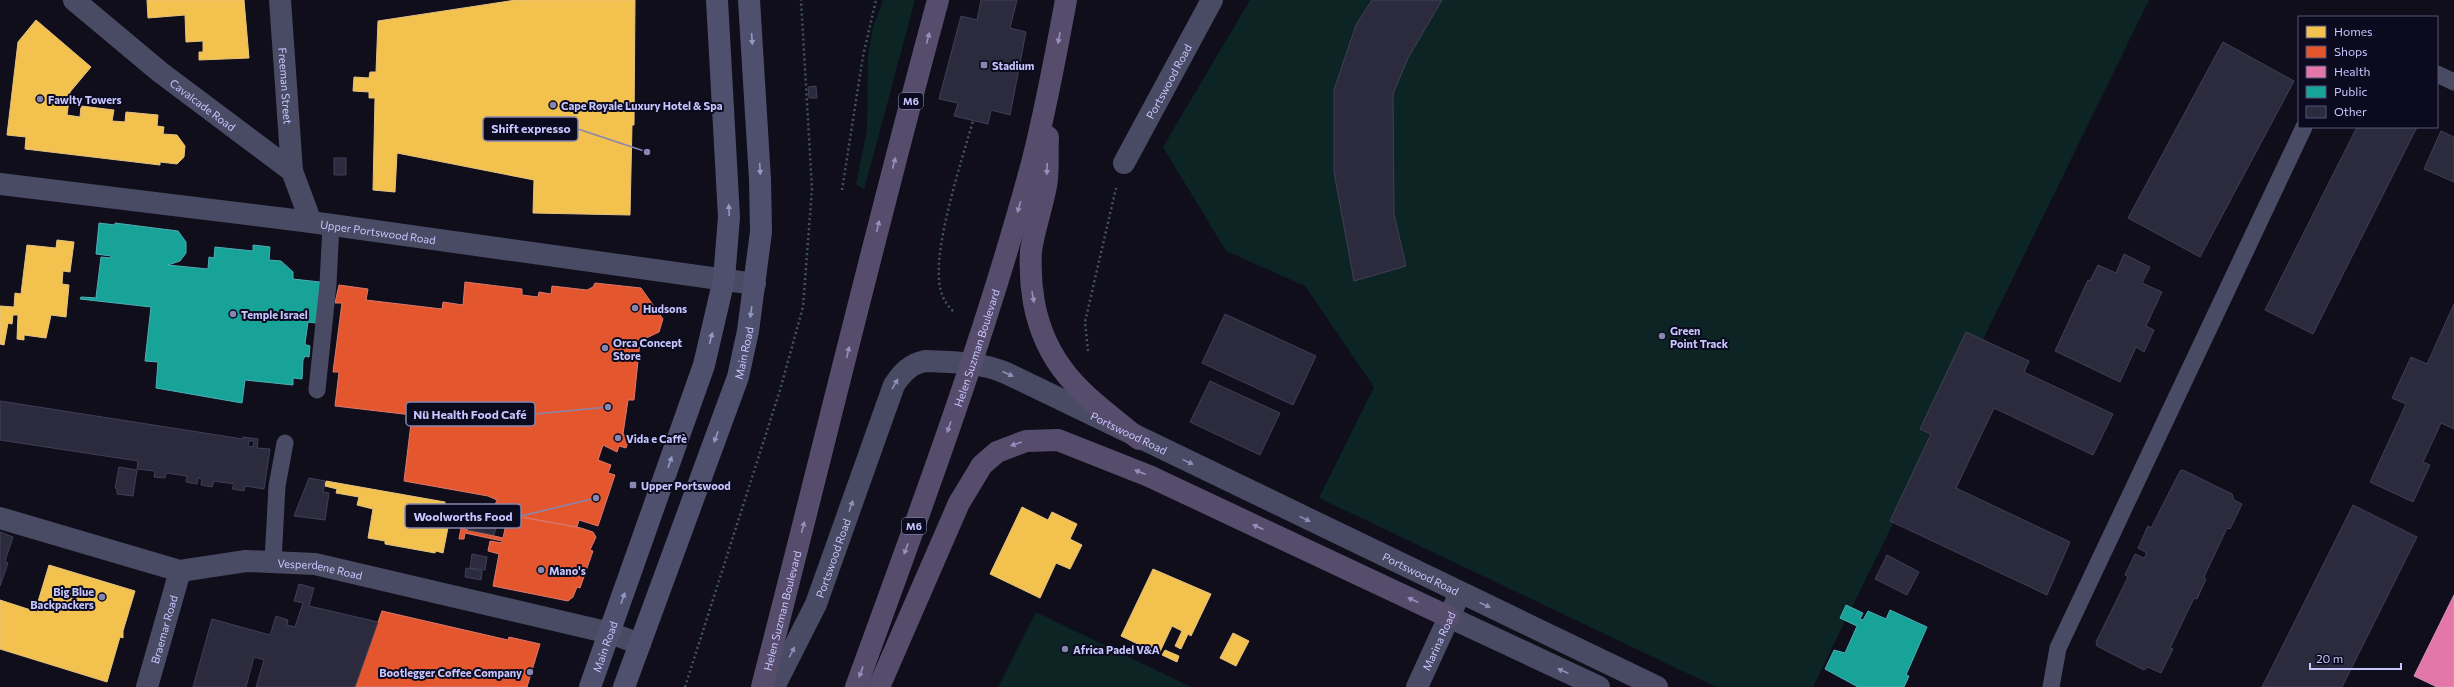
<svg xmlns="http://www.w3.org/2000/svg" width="2454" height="687" font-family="Commissioner,sans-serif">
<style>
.green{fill:#0c2423}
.homes{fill:#f2c14e;stroke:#e5c283}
.shops{fill:#e4572e;stroke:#db786d}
.health{fill:#e377a8;stroke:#db8fc2}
.public{fill:#17a398;stroke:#4caeb7}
.building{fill:#2c2a3d;stroke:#413f58;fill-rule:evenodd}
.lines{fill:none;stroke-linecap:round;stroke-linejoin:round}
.path{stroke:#425561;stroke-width:2.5;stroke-dasharray:2 3;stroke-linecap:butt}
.service{stroke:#494a63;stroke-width:17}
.minor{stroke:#494a63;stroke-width:22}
.tertiary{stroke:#494a63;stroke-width:22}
.secondary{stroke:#4f506e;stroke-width:22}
.primary{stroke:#564d6d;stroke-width:22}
.oneway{fill:#9490bd}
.oneway2{fill:#9797c5}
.oneway3{fill:#8e8eb9}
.poi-dot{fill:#8786af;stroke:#0b0a1e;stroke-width:1.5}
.labels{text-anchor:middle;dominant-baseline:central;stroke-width:4;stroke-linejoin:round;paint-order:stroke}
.shield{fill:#0b0a1e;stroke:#8f8ebc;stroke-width:1}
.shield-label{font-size:10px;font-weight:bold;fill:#c7c6ff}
.poi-label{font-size:11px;font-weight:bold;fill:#c7c6ff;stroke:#0b0a1e;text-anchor:start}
.street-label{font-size:11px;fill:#c7c6ff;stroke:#0b0a1e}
.leader{fill:none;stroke:#8786af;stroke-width:1.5}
.callout-dot{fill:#8786af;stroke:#0b0a1e;stroke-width:1.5}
.callout{fill:#0b0a1e;stroke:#8786af;stroke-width:1.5}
.callout-label{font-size:12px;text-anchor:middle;font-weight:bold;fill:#c7c6ff}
</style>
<rect width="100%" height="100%" fill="#0f0e1a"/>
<path class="green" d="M 883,0 L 915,0 L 864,190 L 856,184 L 867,129 L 868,55 L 873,27 Z
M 1250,0 L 2149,0 L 1813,687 L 1716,687 L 1319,498 L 1374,387 L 1305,286 L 1226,251 L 1163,147 Z
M 1036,612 L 1191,687 L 998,687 Z"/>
<path class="homes" d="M 147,0 L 244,0 L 249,58 L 199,60 L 199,52 L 203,52 L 203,41 L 186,42 L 185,15 L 148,18 Z
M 516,0 L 635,0 L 634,125 L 632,125 L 630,215 L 533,213 L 534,180 L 397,153 L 395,192 L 373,190 L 375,98 L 369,98 L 369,92 L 353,91 L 354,77 L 369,78 L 370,72 L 376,72 L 378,21 Z
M 36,20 L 91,67 L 70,92 L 67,115 L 80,117 L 81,106 L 114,110 L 112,121 L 125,122 L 126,112 L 158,115 L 157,126 L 164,127 L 163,134 L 177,135 L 185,146 L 184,157 L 177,164 L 160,162 L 160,165 L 25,149 L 26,137 L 7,135 L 18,42 Z
M 57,240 L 74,242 L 70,272 L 63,271 L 62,284 L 69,285 L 66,317 L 51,315 L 46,338 L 24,335 L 24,340 L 17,339 L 18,315 L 13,315 L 12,324 L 8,323 L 4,345 L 0,344 L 0,306 L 14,307 L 15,293 L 21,294 L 27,245 L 56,248 Z
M 326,481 L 445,502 L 445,505 L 452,507 L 443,553 L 436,551 L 435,553 L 385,544 L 385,541 L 368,538 L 373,509 L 357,505 L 359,497 L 336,493 L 337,489 L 325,486 Z
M 1022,507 L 1048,520 L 1052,512 L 1077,524 L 1070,539 L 1082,545 L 1070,569 L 1056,563 L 1040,598 L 990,574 Z
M 49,565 L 135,591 L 123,631 L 123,638 L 120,637 L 107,682 L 0,649 L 0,600 L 37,612 L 39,606 L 37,605 Z
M 1153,569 L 1211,594 L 1191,636 L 1188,634 L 1181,649 L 1175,646 L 1182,631 L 1172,626 L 1159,654 L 1121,636 Z
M 1233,633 L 1249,641 L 1236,666 L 1220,658 Z
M 1165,650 L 1179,656 L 1177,662 L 1162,655 Z"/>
<path class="shops" d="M 465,282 L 522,289 L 522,295 L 538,297 L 539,292 L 551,294 L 552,286 L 587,290 L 593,287 L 595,283 L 641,288 L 663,319 L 659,332 L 640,341 L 634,400 L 628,400 L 623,434 L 630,437 L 626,448 L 619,446 L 617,452 L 603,445 L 598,460 L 611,465 L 608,473 L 615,475 L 598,526 L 579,520 L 577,527 L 492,512 L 497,500 L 488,496 L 404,481 L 412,415 L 335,406 L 339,372 L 333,372 L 342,303 L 335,303 L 339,285 L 368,289 L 366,300 L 442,309 L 443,302 L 463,305 Z
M 511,515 L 581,528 L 593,532 L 596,537 L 590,550 L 593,551 L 580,588 L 577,587 L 573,597 L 568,601 L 493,586 L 499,554 L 488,551 L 490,541 L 502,543 L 502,541 L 465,533 L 464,539 L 459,539 L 461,528 L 503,538 L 506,524 L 509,525 Z
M 382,611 L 508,640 L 509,637 L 540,644 L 527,687 L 355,687 Z"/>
<path class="health" d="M 2454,595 L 2454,687 L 2437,687 L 2414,676 Z"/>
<path class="public" d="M 99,223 L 115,225 L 115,223 L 178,231 L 186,242 L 186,253 L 180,261 L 168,265 L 208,269 L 209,257 L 214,258 L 215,247 L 253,251 L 253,245 L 270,247 L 269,260 L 281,261 L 293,272 L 293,279 L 320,282 L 316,323 L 308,322 L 305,343 L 306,345 L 310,346 L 309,357 L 305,356 L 303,360 L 302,379 L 293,378 L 293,385 L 245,380 L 242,403 L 156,388 L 158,362 L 145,361 L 151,307 L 80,299 L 81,297 L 98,298 L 96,297 L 101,257 L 111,258 L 111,256 L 96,254 Z
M 1846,605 L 1863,613 L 1860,619 L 1863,620 L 1868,611 L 1886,619 L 1890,610 L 1927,627 L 1906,675 L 1909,676 L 1904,687 L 1858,687 L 1825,669 L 1834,650 L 1845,653 L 1857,626 L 1840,618 Z"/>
<path class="building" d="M 981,0 L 1017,0 L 1010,28 L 1026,32 L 1010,115 L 991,110 L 988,124 L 954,116 L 958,103 L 939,99 L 961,16 L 977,20 Z
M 1372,0 L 1442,0 L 1408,58 L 1393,94 L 1394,214 L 1406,266 L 1354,281 L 1334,172 L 1334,90 L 1356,25 Z
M 2223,42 L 2294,81 L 2200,257 L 2128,218 Z
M 816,86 L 817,98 L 809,98 L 808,87 Z
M 2357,127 L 2417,127 L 2313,334 L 2265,310 Z
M 2441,131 L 2454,137 L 2454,182 L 2424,169 Z
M 334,158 L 346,158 L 346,175 L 334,175 Z
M 2124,254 L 2150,267 L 2142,283 L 2162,292 L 2146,326 L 2154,330 L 2144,352 L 2136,347 L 2120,382 L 2055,351 L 2088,280 L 2090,281 L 2098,265 L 2116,273 Z
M 2454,304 L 2454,429 L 2441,423 L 2423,462 L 2430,465 L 2413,502 L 2370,482 L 2406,404 L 2392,398 L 2411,357 L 2427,364 Z
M 1225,314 L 1316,356 L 1293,405 L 1202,363 Z
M 1966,332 L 2029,361 L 2024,372 L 2113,414 L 2093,455 L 1994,408 L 1956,488 L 2070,542 L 2047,595 L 1890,521 L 1931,434 L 1920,429 Z
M 1210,381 L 1280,413 L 1260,455 L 1190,422 Z
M 0,401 L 243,439 L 243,437 L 258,439 L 257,448 L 270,449 L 264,489 L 245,486 L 244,491 L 232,489 L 234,484 L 214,481 L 212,487 L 201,485 L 202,479 L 198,478 L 197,484 L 186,482 L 187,476 L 166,473 L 165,478 L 154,477 L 155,471 L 137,469 L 138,461 L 0,440 ZM 249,441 L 254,441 L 253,447 L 248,446 Z
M 119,467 L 137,470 L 133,496 L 117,494 L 117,489 L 115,488 Z
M 2183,470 L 2232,494 L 2234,500 L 2242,504 L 2230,529 L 2227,528 L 2204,577 L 2206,579 L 2197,599 L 2194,598 L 2170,648 L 2173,649 L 2161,673 L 2148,667 L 2144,670 L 2097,646 L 2096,642 L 2128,577 L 2125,575 L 2135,554 L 2144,558 L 2147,553 L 2138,548 L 2148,526 L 2151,528 L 2180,471 Z
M 309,478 L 325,481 L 323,492 L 329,493 L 325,520 L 294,516 Z
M 2353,505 L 2417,537 L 2342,687 L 2262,687 Z
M 473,507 L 500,514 L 494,535 L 468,530 Z
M 0,532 L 13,537 L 5,561 L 8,563 L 0,586 Z
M 472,554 L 487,557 L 485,570 L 470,568 Z
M 1887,555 L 1919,572 L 1907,595 L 1875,579 Z
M 466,568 L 482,571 L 481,580 L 465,577 Z
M 299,584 L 314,588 L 309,606 L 378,622 L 355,687 L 256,687 L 264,660 L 254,657 L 246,687 L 193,687 L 212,619 L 270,635 L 276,616 L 288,620 L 287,625 L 295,627 L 303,603 L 294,601 Z"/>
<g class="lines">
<path class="path" d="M 842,190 L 863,56 L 876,0
M 953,311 C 947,305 943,299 941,291 C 930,255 962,160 973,121
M 1088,351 L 1085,322 L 1116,188
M 685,687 L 780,390 L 803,307 L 812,189 L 801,0"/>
<path class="service" d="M 2437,74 L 2454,82
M 317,390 L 328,284 L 331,225
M 273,561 L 277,486 L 285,443
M 2051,687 L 2058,648 L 2304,127"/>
<g class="minor">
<path id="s1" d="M 74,0 L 160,72 L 292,171 L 311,222"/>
<path id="s2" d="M 280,0 L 292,171"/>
<path id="s3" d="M 1124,163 L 1212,0"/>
<path id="s4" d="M 0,184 L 311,222 L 755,284"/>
<path id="s5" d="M 0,518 L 180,571 L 246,561 L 315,564 L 610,633 L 640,644"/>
<path id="s6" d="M 147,687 L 180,571"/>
<path id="s7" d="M 1417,687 L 1460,593"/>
</g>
<g class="tertiary">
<path d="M 1449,617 L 1599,687"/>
<path id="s8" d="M 774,687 L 816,604 L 894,385 C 902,373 910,364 925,361 C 953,362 980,362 1006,373 L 1657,687"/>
</g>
<g class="secondary">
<path id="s9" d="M 590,687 L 704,365 L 724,279 L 729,217 L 717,0"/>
<path id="s10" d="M 624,687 L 738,377 L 748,331 L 761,232 L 760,179 L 749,0"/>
</g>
<g class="primary">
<path d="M 1048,137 C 1047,153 1049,170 1046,186 C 1042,208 1034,229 1031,251 C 1030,268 1031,286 1034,303 C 1047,371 1088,398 1139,439"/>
<path id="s11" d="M 762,687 C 821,458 876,228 938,0"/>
<path id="s12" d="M 856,687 C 919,514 984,341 1032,163 C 1046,109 1056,54 1066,0"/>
<path d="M 879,687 L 959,503 L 982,465 L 997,452 L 1026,441 L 1058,440 L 1149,476 L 1449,617"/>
</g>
</g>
<defs><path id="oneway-solid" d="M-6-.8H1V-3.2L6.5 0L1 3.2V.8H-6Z"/></defs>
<g class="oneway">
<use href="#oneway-solid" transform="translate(928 38) rotate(-75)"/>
<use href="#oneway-solid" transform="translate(1059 38) rotate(101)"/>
<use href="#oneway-solid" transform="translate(894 163) rotate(-75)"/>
<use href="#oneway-solid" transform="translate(1047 169) rotate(92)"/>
<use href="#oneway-solid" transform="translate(1019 207) rotate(106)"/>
<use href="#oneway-solid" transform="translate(878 226) rotate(-77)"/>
<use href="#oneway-solid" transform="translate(1033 297) rotate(80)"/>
<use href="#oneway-solid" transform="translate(848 352) rotate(-77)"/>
<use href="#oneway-solid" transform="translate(949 427) rotate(109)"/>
<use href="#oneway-solid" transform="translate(1016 444) rotate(161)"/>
<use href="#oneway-solid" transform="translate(1140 472) rotate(-159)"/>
<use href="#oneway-solid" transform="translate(803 527) rotate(-75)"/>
<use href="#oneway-solid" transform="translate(1258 527) rotate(-155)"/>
<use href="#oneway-solid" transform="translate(906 549) rotate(110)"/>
<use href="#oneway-solid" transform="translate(1413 600) rotate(-155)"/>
<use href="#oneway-solid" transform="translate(861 672) rotate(110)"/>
</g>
<g class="oneway2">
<use href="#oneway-solid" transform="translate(752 39) rotate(86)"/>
<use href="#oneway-solid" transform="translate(760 169) rotate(87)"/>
<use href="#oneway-solid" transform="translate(729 210) rotate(-92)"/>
<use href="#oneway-solid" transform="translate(751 312) rotate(98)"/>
<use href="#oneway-solid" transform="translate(711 338) rotate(-76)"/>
<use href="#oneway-solid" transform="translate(716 437) rotate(110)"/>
<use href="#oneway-solid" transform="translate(670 462) rotate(-71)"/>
<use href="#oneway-solid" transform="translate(623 598) rotate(-71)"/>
</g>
<g class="oneway3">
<use href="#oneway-solid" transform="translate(1008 374) rotate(25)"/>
<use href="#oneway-solid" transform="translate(895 384) rotate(-60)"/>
<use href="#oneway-solid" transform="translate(1188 462) rotate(26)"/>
<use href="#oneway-solid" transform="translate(851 506) rotate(-71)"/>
<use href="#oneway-solid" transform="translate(1305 519) rotate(26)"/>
<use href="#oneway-solid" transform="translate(1485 605) rotate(25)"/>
<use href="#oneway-solid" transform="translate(792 652) rotate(-63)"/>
<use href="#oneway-solid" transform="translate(1563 671) rotate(-155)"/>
</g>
<g class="poi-dot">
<rect x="980" y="61" width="8" height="8" rx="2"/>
<circle cx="40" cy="99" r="4"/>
<circle cx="553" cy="105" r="4"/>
<circle cx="635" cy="308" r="4"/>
<circle cx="233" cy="314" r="4"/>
<circle cx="1662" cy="336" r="4"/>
<circle cx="605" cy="348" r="4"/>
<circle cx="618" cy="438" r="4"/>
<rect x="629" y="481" width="8" height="8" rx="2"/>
<circle cx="541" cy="570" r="4"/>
<circle cx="102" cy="597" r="4"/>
<circle cx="1065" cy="649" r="4"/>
<circle cx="530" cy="672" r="4"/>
</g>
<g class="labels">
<g class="shield">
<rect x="899" y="93" width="24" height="16" rx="3"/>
<rect x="902" y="518" width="24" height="16" rx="3"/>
</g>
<g class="shield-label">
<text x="911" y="101">M6</text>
<text x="914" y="526">M6</text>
</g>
<g class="poi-label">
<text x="992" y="65">Stadium</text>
<text x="48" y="99">Fawlty Towers</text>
<text x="561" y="105">Cape Royale Luxury Hotel &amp; Spa</text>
<text x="643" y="308">Hudsons</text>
<text x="241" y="314">Temple Israel</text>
<text x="1670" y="330">Green<tspan x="1670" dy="13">Point Track</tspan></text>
<text x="613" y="342">Orca Concept<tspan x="613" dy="13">Store</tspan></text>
<text x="626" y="438">Vida e Caffè</text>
<text x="641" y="485">Upper Portswood</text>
<text x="549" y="570">Mano's</text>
<text x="94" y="591" text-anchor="end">Big Blue<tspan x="94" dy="13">Backpackers</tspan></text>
<text x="1073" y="649">Africa Padel V&amp;A</text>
<text x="522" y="672" text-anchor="end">Bootlegger Coffee Company</text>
</g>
<g class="street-label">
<text stroke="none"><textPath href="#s3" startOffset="93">Portswood Road</textPath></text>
<text stroke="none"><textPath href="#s2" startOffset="86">Freeman Street</textPath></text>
<text stroke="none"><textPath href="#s1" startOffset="166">Cavalcade Road</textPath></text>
<text stroke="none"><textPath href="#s4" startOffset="381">Upper Portswood Road</textPath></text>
<text stroke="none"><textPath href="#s12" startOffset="360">Helen Suzman Boulevard</textPath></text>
<text stroke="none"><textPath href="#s10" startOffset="355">Main Road</textPath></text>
<text stroke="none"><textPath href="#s8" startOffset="585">Portswood Road</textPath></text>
<text stroke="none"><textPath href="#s8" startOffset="142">Portswood Road</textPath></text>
<text stroke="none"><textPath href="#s5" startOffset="329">Vesperdene Road</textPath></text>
<text stroke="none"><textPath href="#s8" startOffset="909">Portswood Road</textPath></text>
<text stroke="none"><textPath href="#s11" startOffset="79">Helen Suzman Boulevard</textPath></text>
<text stroke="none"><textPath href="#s6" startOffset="60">Braemar Road</textPath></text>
<text stroke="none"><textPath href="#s7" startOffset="51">Marina Road</textPath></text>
<text stroke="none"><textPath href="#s9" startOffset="43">Main Road</textPath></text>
</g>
</g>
<path class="leader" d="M647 152L578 129M608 407L535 414M596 498L521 516"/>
<g class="callout-dot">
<circle cx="647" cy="152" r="4"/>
<circle cx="608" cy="407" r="4"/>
<circle cx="596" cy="498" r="4"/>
</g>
<g class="callout">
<rect x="483" y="117" width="95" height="24" rx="4"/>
<rect x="406" y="402" width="129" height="24" rx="4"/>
<rect x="405" y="504" width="116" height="24" rx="4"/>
</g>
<g class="callout-label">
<text x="531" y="133">Shift expresso</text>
<text x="470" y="419">Nü Health Food Café</text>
<text x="463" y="521">Woolworths Food</text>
</g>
<rect x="2298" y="16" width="140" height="112" fill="#0b0a1e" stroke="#565578"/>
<rect x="2306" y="26" width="20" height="12" fill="#f2c14e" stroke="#565578"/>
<text x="2334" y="36" font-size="12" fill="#c7c6ff">Homes</text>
<rect x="2306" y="46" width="20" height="12" fill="#e4572e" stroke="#565578"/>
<text x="2334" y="56" font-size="12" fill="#c7c6ff">Shops</text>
<rect x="2306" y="66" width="20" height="12" fill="#e377a8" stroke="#565578"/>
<text x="2334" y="76" font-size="12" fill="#c7c6ff">Health</text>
<rect x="2306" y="86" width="20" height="12" fill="#17a398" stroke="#565578"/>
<text x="2334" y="96" font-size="12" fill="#c7c6ff">Public</text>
<rect x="2306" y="106" width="20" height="12" fill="#2c2a3d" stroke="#565578"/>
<text x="2334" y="116" font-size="12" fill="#c7c6ff">Other</text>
<path d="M2310 663v6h91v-6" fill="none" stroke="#c7c6ff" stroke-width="2"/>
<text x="2316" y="663" font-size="12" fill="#c7c6ff" stroke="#0b0a1e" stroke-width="3" paint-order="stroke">20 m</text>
</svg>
